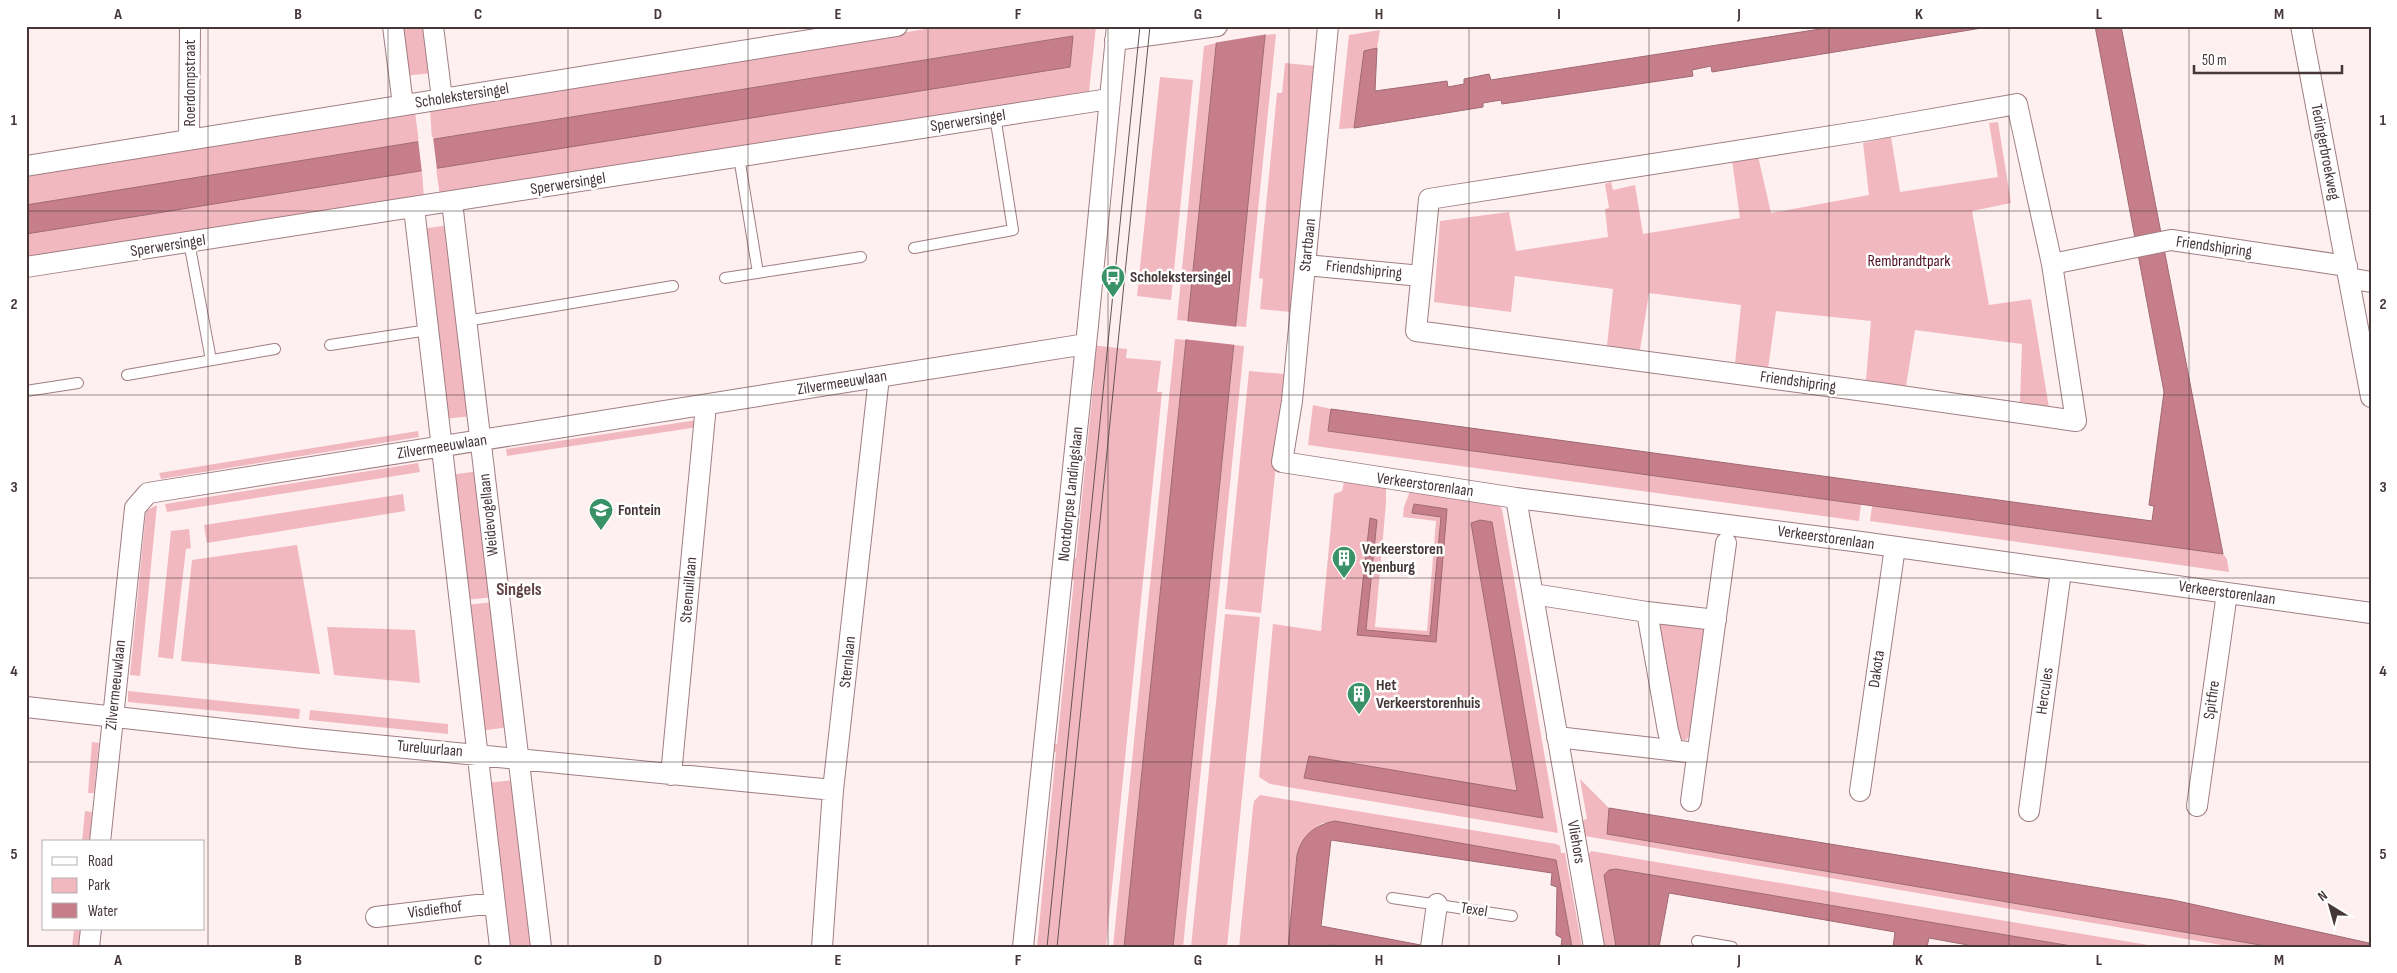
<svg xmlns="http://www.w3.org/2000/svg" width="2397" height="973" font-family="'Sofia Sans Condensed',sans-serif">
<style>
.green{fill:#f2b8c0;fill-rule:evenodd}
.water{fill:#c67f8a;stroke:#a06972}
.pier{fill:#feeff1}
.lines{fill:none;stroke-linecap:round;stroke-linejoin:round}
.lane-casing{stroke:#a07e83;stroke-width:12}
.street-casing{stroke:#a07e83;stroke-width:22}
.lane{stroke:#fff;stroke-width:10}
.street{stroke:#fff;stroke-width:20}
.tram{stroke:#645557;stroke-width:1}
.grid{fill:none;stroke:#463739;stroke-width:1;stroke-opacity:0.55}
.labels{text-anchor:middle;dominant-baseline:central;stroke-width:5;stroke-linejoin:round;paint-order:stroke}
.street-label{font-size:16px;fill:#463739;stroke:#fff}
.park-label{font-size:16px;fill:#4e0e20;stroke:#fff}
.poi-label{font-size:16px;font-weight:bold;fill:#463739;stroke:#fff;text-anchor:start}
.neighbourhood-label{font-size:18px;font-weight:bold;fill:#604247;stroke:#fff}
.neatline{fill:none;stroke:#463739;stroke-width:2}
.grid-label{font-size:16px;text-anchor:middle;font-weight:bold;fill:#463739}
</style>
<rect width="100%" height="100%" fill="#feeff1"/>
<path class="green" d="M 397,26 L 427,26 L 433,73 L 403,76 Z
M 944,26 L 1096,26 L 1089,92 L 440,196 L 436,168 L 1070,67 L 1072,36 L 432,140 L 430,109 Z
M 1380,30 L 1377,48 L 1364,51 L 1354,128 L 1339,129 L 1349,35 Z
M 1276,34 L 1246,327 L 1236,326 L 1265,35 Z
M 1216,43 L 1188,321 L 1177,320 L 1204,46 Z
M 1285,63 L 1315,66 L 1291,312 L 1260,309 L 1263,279 L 1259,278 L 1277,93 L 1282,93 Z
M 1160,77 L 1193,80 L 1171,300 L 1137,296 Z
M 415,112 L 419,142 L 26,205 L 26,174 Z
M 1998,122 L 2011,203 L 1972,211 L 1989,305 L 2031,299 L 2049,408 L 2020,402 L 2022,344 L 1915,330 L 1906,386 L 1866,380 L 1871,321 L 1776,311 L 1768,369 L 1735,364 L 1741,305 L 1649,293 L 1640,350 L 1607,346 L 1613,289 L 1515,276 L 1511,312 L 1434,302 L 1440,221 L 1509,212 L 1516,251 L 1608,237 L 1605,209 L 1609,208 L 1605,184 L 1611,182 L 1613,190 L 1635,185 L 1643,234 L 1740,218 L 1732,160 L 1758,156 L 1771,213 L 1869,195 L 1863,143 L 1891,137 L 1900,192 L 1998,177 L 1989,123 Z
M 422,170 L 424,199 L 26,264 L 26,234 Z
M 450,225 L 472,416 L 444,419 L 421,229 Z
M 1175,339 L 1186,340 L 1124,947 L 1113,947 Z
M 1091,345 L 1127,349 L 1126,358 L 1161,361 L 1157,392 L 1162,392 L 1106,947 L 1037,947 L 1056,752 L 1049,751 L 1050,743 L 1057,744 L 1074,580 L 1067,579 L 1069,558 L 1076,558 L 1094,379 L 1087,378 Z
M 1234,345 L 1244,346 L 1183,947 L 1173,947 Z
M 1249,371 L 1285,374 L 1261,613 L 1225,609 Z
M 1313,405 L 1331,409 L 1328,431 L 1861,504 L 1859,521 L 1308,445 Z
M 697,420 L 698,427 L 507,456 L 506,449 Z
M 418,431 L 419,437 L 161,479 L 159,473 Z
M 418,463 L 420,472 L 167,512 L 165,504 Z
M 479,471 L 494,597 L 465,600 L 450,475 Z
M 1344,482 L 1386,488 L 1386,503 L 1375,627 L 1427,631 L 1436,521 L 1403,517 L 1404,507 L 1410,491 L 1499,505 L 1502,509 L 1558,833 L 1270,784 L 1259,777 L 1273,624 L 1321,631 L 1334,494 L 1342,491 ZM 1414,504 L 1447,509 L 1436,642 L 1357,635 L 1377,520 L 1366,631 L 1430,637 L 1441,517 L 1413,513 ZM 1480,520 L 1492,523 L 1543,817 L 1305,777 L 1309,756 L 1517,792 L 1471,523 Z
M 403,494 L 405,511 L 207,543 L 204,525 Z
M 157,505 L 140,676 L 130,675 L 146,511 Z
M 1872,506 L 2223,554 L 2227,559 L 2229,572 L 1870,521 Z
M 189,529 L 191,548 L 186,549 L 173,659 L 158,657 L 171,531 Z
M 297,545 L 320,674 L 181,661 L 192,560 Z
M 494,602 L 509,727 L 480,731 L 465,605 Z
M 1225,614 L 1260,617 L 1227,947 L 1191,947 Z
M 1655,622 L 1705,629 L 1690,735 L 1686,740 L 1678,740 Z
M 327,627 L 415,630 L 420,683 L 334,675 Z
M 128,691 L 300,709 L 299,719 L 128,702 Z
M 310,710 L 448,724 L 448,734 L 309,720 Z
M 92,742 L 99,743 L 94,793 L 88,793 Z
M 1580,779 L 1609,808 L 1607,834 L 2272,947 L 2233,947 L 1585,836 L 1581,834 L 1580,821 L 1587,819 Z
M 515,780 L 535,947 L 505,947 L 486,783 Z
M 1260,795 L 1556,844 L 1560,846 L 1561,853 L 1565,853 L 1582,947 L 1572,947 L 1556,860 L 1323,823 C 1309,831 1301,840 1297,855 L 1288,947 L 1239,947 L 1253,807 L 1254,801 Z
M 85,811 L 92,812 L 90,842 L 82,842 Z
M 1591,851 L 2160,947 L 2077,947 L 1616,869 L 1604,875 L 1616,947 L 1602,947 L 1587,858 Z
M 74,930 L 81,931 L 79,947 L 72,947 Z"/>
<path class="water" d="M 1218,26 L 1266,26 L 1173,947 L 1124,947 Z
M 1840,26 L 1988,27 L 1712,72 L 1711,66 L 1692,70 L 1693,76 L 1502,104 L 1501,100 L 1483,103 L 1483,107 L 1354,128 L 1364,51 L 1377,48 L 1375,91 L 1447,81 L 1448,87 L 1464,84 L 1464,79 L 1489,74 L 1491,80 Z
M 2095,26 L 2121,26 L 2223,554 L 1328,431 L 1331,409 L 2152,521 L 2154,506 L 2149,505 L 2164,392 Z
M 1073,36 L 1070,67 L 26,234 L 26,205 Z
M 1414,504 L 1447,509 L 1436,642 L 1357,635 L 1370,518 L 1377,520 L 1366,630 L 1430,636 L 1441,517 L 1412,513 Z
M 1480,520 L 1492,522 L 1543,818 L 1304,778 L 1309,756 L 1517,791 L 1471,523 Z
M 1609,808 L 2173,900 L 2369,943 L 2369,947 L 2272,947 L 1607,834 Z
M 1335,821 L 1556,860 L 1572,947 L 1561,947 L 1562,938 L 1556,935 L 1557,887 L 1551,885 L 1552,873 L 1331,840 L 1321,926 L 1431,947 L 1346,947 L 1334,945 L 1288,947 L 1297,855 C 1302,835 1315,825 1335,821 Z
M 1616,869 L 2077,947 L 1979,947 L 1929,938 L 1927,947 L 1893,947 L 1895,932 L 1669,893 L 1659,947 L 1616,947 L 1604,875 L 1609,870 Z"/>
<path class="pier" d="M 1215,26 L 1269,26 L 1268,34 L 1213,43 Z
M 433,137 L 437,170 L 422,173 L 418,139 Z
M 1185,321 L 1238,327 L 1236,345 L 1183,339 Z"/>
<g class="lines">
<defs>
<path id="lane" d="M 739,157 L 758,273
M 189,242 L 211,360
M 914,248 L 1013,230 L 995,116
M 725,278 L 861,257
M 466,321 L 673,286
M 330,345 L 428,330
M 127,375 L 275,349
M 26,391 L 78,383
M 1392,898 L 1512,916
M 1697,941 L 1732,947"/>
<path id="street" d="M 393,26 L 403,105
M 433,26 L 442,99
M 1328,26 L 1292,401 L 1282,462 L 1516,498 L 1861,542 L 2371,613
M 2301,26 L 2371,397
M 1115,40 L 1217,26
M 2017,104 L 2052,264 L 2076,421 L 1880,393 L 1416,331 L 1429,199 L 1870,130 Z
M 189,139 L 190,26
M 26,166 L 897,26
M 452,202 L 541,947
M 414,208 L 500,947
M 2052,264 L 2171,240 L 2347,266
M 1306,265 L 1421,276
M 26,267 L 1109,99
M 2349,278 L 2371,282
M 1516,498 L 1594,947
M 1533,594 L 1647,612 L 1716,620
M 1647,612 L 1668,731 L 1673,749
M 26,707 L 304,738 L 833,790
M 1557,737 L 1696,753
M 671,775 L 706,405
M 1860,791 L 1895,547
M 1691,801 L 1726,543
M 2197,806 L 2227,593
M 2029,811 L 2061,571
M 100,842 L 135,508 L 148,493 L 1086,344
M 376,917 L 494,903
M 89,947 L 91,929
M 822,947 L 833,790 L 879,377
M 1023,947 L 1088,325 L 1117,26
M 1431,947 L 1437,904"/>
</defs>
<use href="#lane" class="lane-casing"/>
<use href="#street" class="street-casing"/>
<use href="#lane" class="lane"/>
<use href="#street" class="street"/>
<path class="tram" d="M 1047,947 L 1140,26
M 1057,947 L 1150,26"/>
</g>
<path class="grid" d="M 208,26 L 208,947M 388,26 L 388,947M 568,26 L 568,947M 748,26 L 748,947M 928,26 L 928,947M 1108,26 L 1108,947M 1289,26 L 1289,947M 1469,26 L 1469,947M 1649,26 L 1649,947M 1829,26 L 1829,947M 2009,26 L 2009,947M 2189,26 L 2189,947M 26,211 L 2371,211M 26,395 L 2371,395M 26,578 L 2371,578M 26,762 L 2371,762"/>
<defs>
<symbol id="bus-pin" viewBox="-11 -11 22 30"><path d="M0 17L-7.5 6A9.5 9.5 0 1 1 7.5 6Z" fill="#399267" stroke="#fff"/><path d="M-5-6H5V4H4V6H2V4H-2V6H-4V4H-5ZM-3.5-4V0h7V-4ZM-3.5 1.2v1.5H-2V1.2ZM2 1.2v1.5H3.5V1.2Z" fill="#fff"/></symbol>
<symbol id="school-pin" viewBox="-11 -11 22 30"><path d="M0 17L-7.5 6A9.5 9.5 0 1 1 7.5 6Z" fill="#399267" stroke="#fff"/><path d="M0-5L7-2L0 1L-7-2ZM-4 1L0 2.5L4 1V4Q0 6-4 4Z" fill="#fff"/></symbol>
<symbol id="building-pin" viewBox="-11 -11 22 30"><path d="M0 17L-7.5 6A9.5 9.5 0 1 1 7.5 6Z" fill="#399267" stroke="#fff"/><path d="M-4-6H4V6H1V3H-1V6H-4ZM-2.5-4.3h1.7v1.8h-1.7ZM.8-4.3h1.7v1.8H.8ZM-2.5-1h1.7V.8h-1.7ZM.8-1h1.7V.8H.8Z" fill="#fff"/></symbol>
</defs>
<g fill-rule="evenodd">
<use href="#bus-pin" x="1099" y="263" width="28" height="38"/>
<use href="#school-pin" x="587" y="496" width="28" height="38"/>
<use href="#building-pin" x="1330" y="544" width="28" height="38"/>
<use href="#building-pin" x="1345" y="680" width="28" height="38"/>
</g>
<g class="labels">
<g class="street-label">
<text transform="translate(190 83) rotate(-90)">Roerdompstraat</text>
<text transform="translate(462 96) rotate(-9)">Scholekstersingel</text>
<text transform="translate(968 121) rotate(-9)">Sperwersingel</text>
<text transform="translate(2325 152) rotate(79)">Tedingerbroekweg</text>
<text transform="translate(568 184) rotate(-9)">Sperwersingel</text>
<text transform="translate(1308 245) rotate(-84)">Startbaan</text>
<text transform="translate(168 246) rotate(-9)">Sperwersingel</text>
<text transform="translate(2214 247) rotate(8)">Friendshipring</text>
<text transform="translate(1364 270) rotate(6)">Friendshipring</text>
<text transform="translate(1798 382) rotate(8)">Friendshipring</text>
<text transform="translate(842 383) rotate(-9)">Zilvermeeuwlaan</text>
<text transform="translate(442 447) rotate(-9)">Zilvermeeuwlaan</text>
<text transform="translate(1425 485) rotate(8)">Verkeerstorenlaan</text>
<text transform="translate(1071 494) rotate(-84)">Nootdorpse Landingslaan</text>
<text transform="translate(489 515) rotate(-96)">Weidevogellaan</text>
<text transform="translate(1826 538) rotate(8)">Verkeerstorenlaan</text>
<text transform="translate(689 590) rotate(-85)">Steenuillaan</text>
<text transform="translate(2227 593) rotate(8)">Verkeerstorenlaan</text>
<text transform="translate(848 662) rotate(-84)">Sternlaan</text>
<text transform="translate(1877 669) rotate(-82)">Dakota</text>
<text transform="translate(116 685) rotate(-84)">Zilvermeeuwlaan</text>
<text transform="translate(2045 691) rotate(-82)">Hercules</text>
<text transform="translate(2212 700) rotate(-82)">Spitfire</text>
<text transform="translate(430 749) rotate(5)">Tureluurlaan</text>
<text transform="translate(1576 842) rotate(80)">Vliehors</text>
<text transform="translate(435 910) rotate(-7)">Visdiefhof</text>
<text transform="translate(1474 910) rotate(9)">Texel</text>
</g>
<g class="park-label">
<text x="1909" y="261">Rembrandtpark</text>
</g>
<g class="poi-label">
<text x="1130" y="277">Scholekstersingel</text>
<text x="618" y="510">Fontein</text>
<text x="1362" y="549">Verkeerstoren<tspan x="1362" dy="18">Ypenburg</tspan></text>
<text x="1376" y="685">Het<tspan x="1376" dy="18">Verkeerstorenhuis</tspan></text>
</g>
<g class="neighbourhood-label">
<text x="519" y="589">Singels</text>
</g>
</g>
<rect width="2397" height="973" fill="none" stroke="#ffffff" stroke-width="55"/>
<rect x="42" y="840" width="162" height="90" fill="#ffffff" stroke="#b5afb0"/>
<rect x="52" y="857" width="25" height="8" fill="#ffffff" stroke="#b5afb0"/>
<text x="88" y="866" font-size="15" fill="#463739">Road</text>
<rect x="52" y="878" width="25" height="15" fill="#f2b8c0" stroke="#b5afb0"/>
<text x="88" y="890" font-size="15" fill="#463739">Park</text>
<rect x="52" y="903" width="25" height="15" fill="#c67f8a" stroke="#b5afb0"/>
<text x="88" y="916" font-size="15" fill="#463739">Water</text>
<g transform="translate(2330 906) rotate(323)" stroke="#ffffff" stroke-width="4" paint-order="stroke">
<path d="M0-4L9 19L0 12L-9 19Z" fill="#463739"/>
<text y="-8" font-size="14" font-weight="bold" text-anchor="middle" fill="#463739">N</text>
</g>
<path d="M2194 65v8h148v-8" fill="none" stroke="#463739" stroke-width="2.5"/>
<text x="2202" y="65" font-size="15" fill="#463739" stroke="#ffffff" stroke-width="4" paint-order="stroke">50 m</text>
<rect x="28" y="28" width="2342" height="918" class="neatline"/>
<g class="grid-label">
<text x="118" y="19">A</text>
<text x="298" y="19">B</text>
<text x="478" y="19">C</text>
<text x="658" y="19">D</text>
<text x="838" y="19">E</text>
<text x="1018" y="19">F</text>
<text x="1198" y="19">G</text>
<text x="1379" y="19">H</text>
<text x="1559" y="19">I</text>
<text x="1739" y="19">J</text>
<text x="1919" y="19">K</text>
<text x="2099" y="19">L</text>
<text x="2279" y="19">M</text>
<text x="14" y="125">1</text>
<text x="2383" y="125">1</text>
<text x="14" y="309">2</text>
<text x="2383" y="309">2</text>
<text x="14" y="492">3</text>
<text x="2383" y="492">3</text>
<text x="14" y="676">4</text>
<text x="2383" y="676">4</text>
<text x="14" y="859">5</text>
<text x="2383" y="859">5</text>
<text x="118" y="965">A</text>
<text x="298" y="965">B</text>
<text x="478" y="965">C</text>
<text x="658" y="965">D</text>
<text x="838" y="965">E</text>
<text x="1018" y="965">F</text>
<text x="1198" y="965">G</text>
<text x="1379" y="965">H</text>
<text x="1559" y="965">I</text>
<text x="1739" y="965">J</text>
<text x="1919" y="965">K</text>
<text x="2099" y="965">L</text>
<text x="2279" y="965">M</text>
</g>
</svg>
